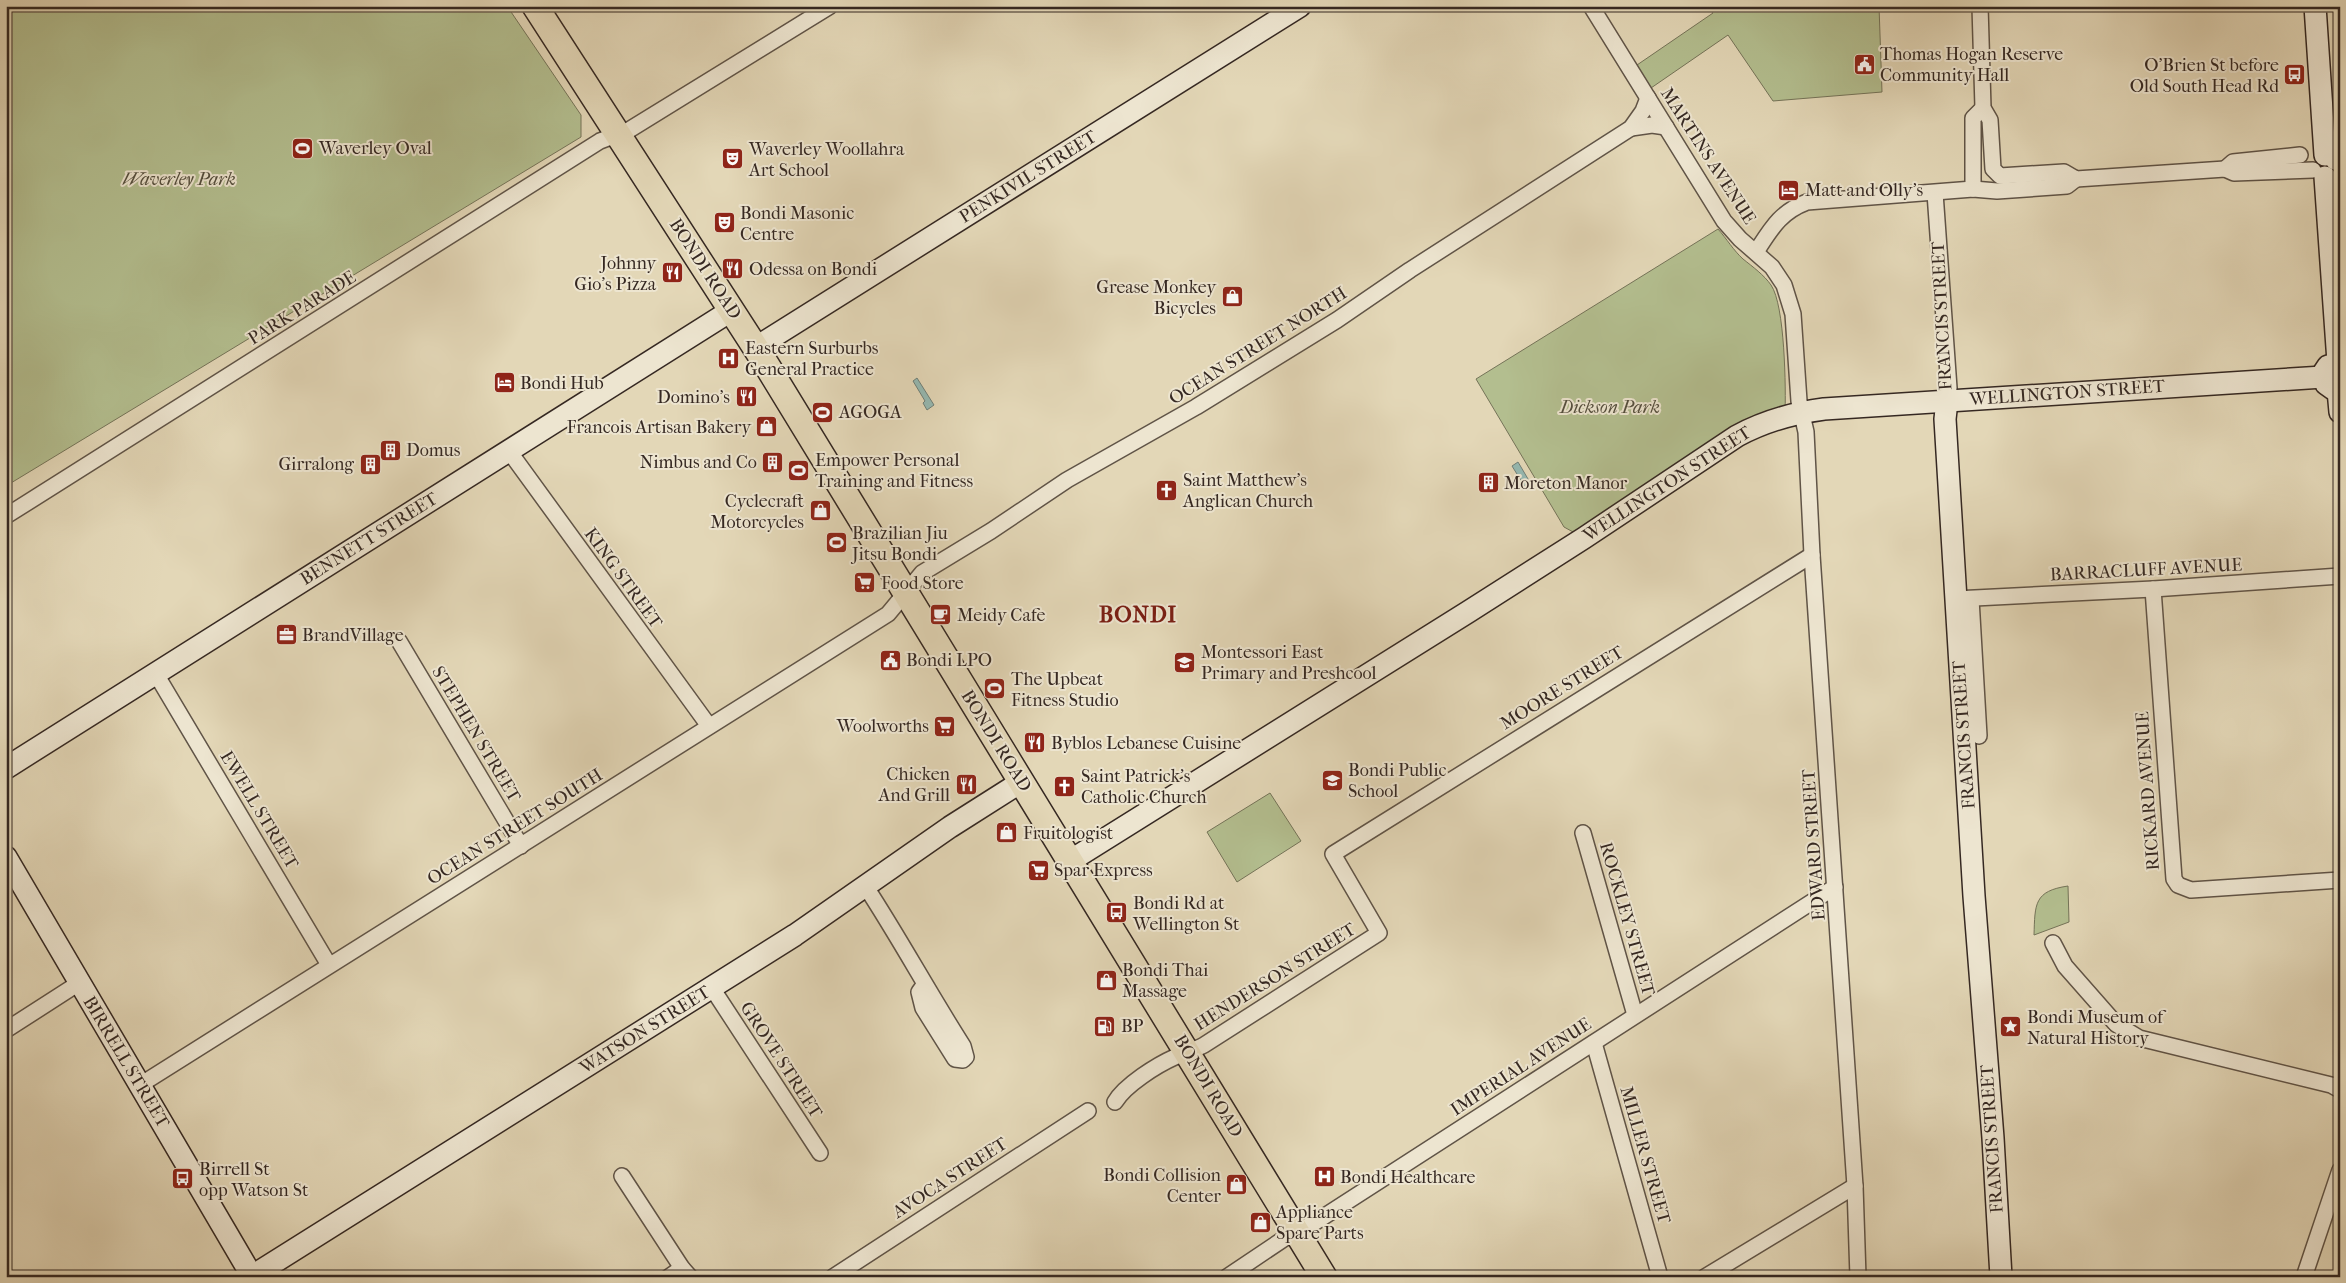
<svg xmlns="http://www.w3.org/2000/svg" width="2346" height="1283" viewBox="0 0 2346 1283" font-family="'IM FELL French Canon',serif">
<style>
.green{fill:#b3be8f;stroke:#747358}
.water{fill:#95b9b2;stroke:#6f7f78}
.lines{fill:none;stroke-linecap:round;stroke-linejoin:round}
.street-casing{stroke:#605447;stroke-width:18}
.secondary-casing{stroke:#352822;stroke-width:24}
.primary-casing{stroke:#352822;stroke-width:28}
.street{stroke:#ede5d0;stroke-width:15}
.secondary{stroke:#ede5d0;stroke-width:21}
.primary{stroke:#e3d7b7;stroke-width:25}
.labels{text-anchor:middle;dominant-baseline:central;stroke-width:4;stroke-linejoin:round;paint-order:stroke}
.poi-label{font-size:18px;fill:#352822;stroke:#ede5d0;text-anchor:start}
.street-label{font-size:18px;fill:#352822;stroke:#ede5d0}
.park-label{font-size:18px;font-style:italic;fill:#544e3d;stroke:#ede5d0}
.district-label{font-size:22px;font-weight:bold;letter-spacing:1px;fill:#7a1f14;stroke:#ede5d0}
</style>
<rect width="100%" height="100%" fill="#e3d7b7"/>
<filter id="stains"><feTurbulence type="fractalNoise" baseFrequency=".004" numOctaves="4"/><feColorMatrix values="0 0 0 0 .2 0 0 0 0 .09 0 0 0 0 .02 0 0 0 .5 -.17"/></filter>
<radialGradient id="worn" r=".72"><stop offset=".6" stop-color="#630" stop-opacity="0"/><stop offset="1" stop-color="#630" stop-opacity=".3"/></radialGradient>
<g class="green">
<path d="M6,6H507L581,115V137L6,486Z"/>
<path d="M1708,6H1879L1882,92L1773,101L1728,35L1651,88L1637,65L1713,13Z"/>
<path d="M1718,229C1726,238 1734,251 1743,259C1753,267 1764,275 1771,285C1785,305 1786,389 1785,416L1584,538L1564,527L1476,379Z"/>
<path d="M1270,793L1301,841L1237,882L1207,832Z"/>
<path d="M2068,886L2069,922L2034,935C2035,904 2034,891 2068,886Z"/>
</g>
<g class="water">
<path d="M917,378L934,405L927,410L923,403L925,401L913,381Z"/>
<path d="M1518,462L1531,484L1525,487L1512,466Z"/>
</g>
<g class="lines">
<defs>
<g id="street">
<path d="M1591,6L1724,221L1740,239L1772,267L1784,285L1793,314L1799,401L1806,432L1812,555L1855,1186L1858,1277"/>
<path d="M1980,6L1983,108L1990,120L1993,169L2000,176L2064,172L2076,179L2225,169L2234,173L2313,170"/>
<path d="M1631,128L1652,125L1666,127"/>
<path d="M2334,162L2340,161"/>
<path d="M2225,169L2233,162L2300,155"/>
<path d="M1973,189V118L1983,108"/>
<path d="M1935,193L1949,388L1947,401"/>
<path d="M1756,252C1771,229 1780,212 1807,202L1973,189L1997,191L2067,186L2076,179"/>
<path d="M509,451L709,726"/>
<path d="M6,516L600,141L629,130L830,6"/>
<path d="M2153,589L2174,879L2178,885L2191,890L2340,880"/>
<path d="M1955,599L2153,589L2340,576"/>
<path d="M1971,599L1979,736"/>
<path d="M399,641L521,846"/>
<path d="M156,674L329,965"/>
<path d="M1583,833L1635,1015"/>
<path d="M866,887C900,939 929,993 963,1046L966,1057L963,1060L955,1059L923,1008L919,992L924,985"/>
<path d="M2053,943L2065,966L2116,1024L2139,1038L2331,1085L2340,1090"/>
<path d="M712,988L820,1153"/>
<path d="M6,1030L79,983"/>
<path d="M1594,1043L1660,1277"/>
<path d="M140,1085L888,614L922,573L991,531L1067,480L1196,407L1337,320L1410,270L1631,128L1643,111L1648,98"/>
<path d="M1115,1102C1125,1085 1157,1065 1175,1057C1184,1052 1195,1050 1204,1045L1379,933L1333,854L1812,555"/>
<path d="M622,1176L682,1268L690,1277"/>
<path d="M669,1277L682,1268"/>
<path d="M833,1277L1088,1111"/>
<path d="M1227,1277L1285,1238L1314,1223L1835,887"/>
<path d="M1705,1277L1855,1186"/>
<path d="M2304,1277L2340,1170"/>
</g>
<g id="secondary">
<path d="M2315,6L2325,155"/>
<path d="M2325,177L2338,362"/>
<path d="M755,348L1300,6"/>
<path d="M2328,366L2324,372L2326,384L2333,389H2340"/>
<path d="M2338,390L2340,412"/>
<path d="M1947,401L1945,419L1974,896L1993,1138L2001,1277"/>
<path d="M6,768L732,310"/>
<path d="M6,857L246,1266"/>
<path d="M1070,861L1468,612L1584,538L1737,436C1765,421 1793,413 1824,409L2323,377"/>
<path d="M262,1270L795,935L950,827L1021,782"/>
</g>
<path id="primary" d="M535,6L766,364L1324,1277"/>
</defs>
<use href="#street" class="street-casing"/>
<use href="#secondary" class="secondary-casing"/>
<use href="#primary" class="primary-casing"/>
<use href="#street" class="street"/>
<use href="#secondary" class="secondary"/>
<use href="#primary" class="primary"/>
</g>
<defs>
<symbol id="civic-square" viewBox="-11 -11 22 22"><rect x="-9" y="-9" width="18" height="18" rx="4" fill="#8f2418" stroke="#ede5d0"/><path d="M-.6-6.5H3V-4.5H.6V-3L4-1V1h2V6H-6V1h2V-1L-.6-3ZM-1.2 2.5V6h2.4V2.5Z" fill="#fff"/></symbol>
<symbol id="bus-square" viewBox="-11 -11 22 22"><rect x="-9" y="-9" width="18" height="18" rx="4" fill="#8f2418" stroke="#ede5d0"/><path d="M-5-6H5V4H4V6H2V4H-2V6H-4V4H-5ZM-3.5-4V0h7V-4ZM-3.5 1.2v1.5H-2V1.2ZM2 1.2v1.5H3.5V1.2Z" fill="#fff"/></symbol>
<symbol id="stadium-square" viewBox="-11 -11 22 22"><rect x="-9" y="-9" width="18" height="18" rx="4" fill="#8f2418" stroke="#ede5d0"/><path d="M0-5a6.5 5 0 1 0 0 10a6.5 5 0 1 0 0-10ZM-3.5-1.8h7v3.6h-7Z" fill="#fff"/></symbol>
<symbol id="theatre-square" viewBox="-11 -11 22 22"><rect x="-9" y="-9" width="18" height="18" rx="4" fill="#8f2418" stroke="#ede5d0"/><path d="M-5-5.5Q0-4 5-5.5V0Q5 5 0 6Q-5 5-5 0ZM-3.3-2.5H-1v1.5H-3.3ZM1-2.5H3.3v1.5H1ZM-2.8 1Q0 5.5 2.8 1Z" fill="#fff"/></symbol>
<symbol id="hotel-square" viewBox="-11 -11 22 22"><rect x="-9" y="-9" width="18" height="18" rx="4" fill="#8f2418" stroke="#ede5d0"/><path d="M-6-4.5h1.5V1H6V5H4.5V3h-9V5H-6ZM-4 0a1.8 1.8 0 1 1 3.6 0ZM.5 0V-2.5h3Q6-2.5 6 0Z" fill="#fff"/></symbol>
<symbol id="restaurant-square" viewBox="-11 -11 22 22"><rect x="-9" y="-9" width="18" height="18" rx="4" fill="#8f2418" stroke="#ede5d0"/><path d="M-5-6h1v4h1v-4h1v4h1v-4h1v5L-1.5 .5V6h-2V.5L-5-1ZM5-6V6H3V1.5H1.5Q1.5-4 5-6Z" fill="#fff"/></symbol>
<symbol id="shop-square" viewBox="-11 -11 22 22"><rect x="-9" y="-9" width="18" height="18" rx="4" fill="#8f2418" stroke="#ede5d0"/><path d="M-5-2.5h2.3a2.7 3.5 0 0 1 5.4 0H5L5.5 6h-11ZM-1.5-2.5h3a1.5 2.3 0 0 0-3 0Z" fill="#fff"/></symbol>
<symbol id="hospital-square" viewBox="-11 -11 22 22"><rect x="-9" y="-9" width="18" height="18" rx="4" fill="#8f2418" stroke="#ede5d0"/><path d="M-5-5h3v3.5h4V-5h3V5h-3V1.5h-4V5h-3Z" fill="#fff"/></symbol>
<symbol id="building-square" viewBox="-11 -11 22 22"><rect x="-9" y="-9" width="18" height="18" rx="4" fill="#8f2418" stroke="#ede5d0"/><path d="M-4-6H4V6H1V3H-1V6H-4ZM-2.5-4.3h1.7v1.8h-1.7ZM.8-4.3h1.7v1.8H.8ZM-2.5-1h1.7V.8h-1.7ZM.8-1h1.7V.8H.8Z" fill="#fff"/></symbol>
<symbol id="church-square" viewBox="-11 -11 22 22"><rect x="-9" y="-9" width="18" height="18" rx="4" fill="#8f2418" stroke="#ede5d0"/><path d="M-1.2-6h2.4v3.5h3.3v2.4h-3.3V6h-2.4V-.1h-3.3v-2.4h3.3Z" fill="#fff"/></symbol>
<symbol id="supermarket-square" viewBox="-11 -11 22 22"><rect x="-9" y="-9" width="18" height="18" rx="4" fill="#8f2418" stroke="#ede5d0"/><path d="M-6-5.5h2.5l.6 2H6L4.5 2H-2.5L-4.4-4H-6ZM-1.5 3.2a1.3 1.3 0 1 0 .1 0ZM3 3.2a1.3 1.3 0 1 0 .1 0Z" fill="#fff"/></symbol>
<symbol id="cafe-square" viewBox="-11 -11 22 22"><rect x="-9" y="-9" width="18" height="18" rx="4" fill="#8f2418" stroke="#ede5d0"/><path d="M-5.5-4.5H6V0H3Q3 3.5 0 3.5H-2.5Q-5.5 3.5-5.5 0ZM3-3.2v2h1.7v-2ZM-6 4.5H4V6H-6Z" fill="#fff"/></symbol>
<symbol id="office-square" viewBox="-11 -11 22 22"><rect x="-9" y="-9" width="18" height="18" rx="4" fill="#8f2418" stroke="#ede5d0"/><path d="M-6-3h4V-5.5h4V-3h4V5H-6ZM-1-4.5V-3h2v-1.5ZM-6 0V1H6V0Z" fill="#fff"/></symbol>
<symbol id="school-square" viewBox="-11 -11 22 22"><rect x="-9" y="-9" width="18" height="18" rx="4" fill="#8f2418" stroke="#ede5d0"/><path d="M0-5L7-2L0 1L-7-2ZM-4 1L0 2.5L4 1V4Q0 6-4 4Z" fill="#fff"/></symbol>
<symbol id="fuel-square" viewBox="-11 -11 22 22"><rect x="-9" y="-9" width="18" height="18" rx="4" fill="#8f2418" stroke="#ede5d0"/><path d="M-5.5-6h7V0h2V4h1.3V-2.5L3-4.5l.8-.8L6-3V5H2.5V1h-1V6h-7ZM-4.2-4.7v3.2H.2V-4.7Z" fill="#fff"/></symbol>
<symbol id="sight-square" viewBox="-11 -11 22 22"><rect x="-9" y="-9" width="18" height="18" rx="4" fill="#8f2418" stroke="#ede5d0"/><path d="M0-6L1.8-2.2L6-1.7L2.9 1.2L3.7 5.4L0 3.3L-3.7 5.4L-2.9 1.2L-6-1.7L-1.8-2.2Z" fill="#fff"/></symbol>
</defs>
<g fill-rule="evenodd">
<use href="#civic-square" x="1852" y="52" width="25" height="25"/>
<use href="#bus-square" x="2282" y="62" width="25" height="25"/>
<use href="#stadium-square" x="290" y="136" width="25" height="25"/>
<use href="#theatre-square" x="720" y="146" width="25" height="25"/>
<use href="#hotel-square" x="1776" y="178" width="25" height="25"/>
<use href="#theatre-square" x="712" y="210" width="25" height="25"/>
<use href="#restaurant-square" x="720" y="256" width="25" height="25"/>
<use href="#restaurant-square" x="660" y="260" width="25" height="25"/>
<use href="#shop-square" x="1220" y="284" width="25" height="25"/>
<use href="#hospital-square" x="716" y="346" width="25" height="25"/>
<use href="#hotel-square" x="492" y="370" width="25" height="25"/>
<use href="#restaurant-square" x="734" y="384" width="25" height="25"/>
<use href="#stadium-square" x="810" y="400" width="25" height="25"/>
<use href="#shop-square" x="754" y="414" width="25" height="25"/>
<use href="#building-square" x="378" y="438" width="25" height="25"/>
<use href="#building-square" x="760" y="450" width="25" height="25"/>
<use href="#building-square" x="358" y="452" width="25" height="25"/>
<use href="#stadium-square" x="786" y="458" width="25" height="25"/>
<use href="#building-square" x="1476" y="470" width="25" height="25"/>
<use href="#church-square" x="1154" y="478" width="25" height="25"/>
<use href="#shop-square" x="808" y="498" width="25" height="25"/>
<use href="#stadium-square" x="824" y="530" width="25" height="25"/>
<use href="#supermarket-square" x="852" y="570" width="25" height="25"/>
<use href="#cafe-square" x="928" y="602" width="25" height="25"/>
<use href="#office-square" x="274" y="622" width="25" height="25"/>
<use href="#civic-square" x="878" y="648" width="25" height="25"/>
<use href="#school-square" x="1172" y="650" width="25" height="25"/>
<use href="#stadium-square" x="982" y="676" width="25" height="25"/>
<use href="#supermarket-square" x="932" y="714" width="25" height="25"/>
<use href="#restaurant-square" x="1022" y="730" width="25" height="25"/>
<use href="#school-square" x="1320" y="768" width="25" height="25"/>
<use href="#restaurant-square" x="954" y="772" width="25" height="25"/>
<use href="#church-square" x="1052" y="774" width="25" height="25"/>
<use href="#shop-square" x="994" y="820" width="25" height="25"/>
<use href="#supermarket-square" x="1026" y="858" width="25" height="25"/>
<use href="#bus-square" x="1104" y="900" width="25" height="25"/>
<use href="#shop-square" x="1094" y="968" width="25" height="25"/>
<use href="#fuel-square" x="1092" y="1014" width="25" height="25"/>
<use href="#sight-square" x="1998" y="1014" width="25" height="25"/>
<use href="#hospital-square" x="1312" y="1164" width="25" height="25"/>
<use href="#bus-square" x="170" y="1166" width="25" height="25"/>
<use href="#shop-square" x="1224" y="1172" width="25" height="25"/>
<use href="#shop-square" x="1248" y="1210" width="25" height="25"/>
</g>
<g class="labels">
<g class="poi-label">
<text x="1880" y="54">Thomas Hogan Reserve<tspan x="1880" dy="21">Community Hall</tspan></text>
<text x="2279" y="65" text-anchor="end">O'Brien St before<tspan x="2279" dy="21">Old South Head Rd</tspan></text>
<text x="319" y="148">Waverley Oval</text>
<text x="749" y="149">Waverley Woollahra<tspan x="749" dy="21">Art School</tspan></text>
<text x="1805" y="190">Matt and Olly's</text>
<text x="740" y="213">Bondi Masonic<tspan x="740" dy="21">Centre</tspan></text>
<text x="656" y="263" text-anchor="end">Johnny<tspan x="656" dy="21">Gio's Pizza</tspan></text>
<text x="749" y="269">Odessa on Bondi</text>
<text x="1216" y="287" text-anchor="end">Grease Monkey<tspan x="1216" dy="21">Bicycles</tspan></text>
<text x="745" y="348">Eastern Surburbs<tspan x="745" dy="21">General Practice</tspan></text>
<text x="520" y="383">Bondi Hub</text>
<text x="730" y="397" text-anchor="end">Domino's</text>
<text x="839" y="412">AGOGA</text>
<text x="751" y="427" text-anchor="end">Francois Artisan Bakery</text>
<text x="406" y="450">Domus</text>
<text x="815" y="460">Empower Personal<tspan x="815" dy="21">Training and Fitness</tspan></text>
<text x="757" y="462" text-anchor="end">Nimbus and Co</text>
<text x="354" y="464" text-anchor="end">Girralong</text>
<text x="1183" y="480">Saint Matthew's<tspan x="1183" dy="21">Anglican Church</tspan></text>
<text x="1504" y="483">Moreton Manor</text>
<text x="804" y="501" text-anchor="end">Cyclecraft<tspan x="804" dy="21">Motorcycles</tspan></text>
<text x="852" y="533">Brazilian Jiu<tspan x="852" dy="21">Jitsu Bondi</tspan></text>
<text x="881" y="583">Food Store</text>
<text x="957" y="615">Meidy Cafe</text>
<text x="302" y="635">BrandVillage</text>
<text x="1201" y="652">Montessori East<tspan x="1201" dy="21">Primary and Preshcool</tspan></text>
<text x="906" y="660">Bondi LPO</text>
<text x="1011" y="679">The Upbeat<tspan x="1011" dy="21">Fitness Studio</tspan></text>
<text x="929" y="726" text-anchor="end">Woolworths</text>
<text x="1051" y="743">Byblos Lebanese Cuisine</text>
<text x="1348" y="770">Bondi Public<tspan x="1348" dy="21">School</tspan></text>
<text x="950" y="774" text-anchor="end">Chicken<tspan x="950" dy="21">And Grill</tspan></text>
<text x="1081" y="776">Saint Patrick's<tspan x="1081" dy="21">Catholic Church</tspan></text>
<text x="1023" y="833">Fruitologist</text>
<text x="1054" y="870">Spar Express</text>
<text x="1133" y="903">Bondi Rd at<tspan x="1133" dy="21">Wellington St</tspan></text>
<text x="1122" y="970">Bondi Thai<tspan x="1122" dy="21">Massage</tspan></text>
<text x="2027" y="1017">Bondi Museum of<tspan x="2027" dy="21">Natural History</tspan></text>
<text x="1121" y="1026">BP</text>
<text x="199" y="1169">Birrell St<tspan x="199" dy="21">opp Watson St</tspan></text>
<text x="1221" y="1175" text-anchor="end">Bondi Collision<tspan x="1221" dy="21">Center</tspan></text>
<text x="1340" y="1177">Bondi Healthcare</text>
<text x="1276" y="1212">Appliance<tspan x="1276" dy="21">Spare Parts</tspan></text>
</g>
<g class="street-label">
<text transform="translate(1708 156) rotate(57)">MARTINS AVENUE</text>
<text transform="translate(1028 177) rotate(-32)">PENKIVIL STREET</text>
<text transform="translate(705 269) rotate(57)">BONDI ROAD</text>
<text transform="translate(302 308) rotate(-32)">PARK PARADE</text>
<text transform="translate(1942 316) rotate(-93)">FRANCIS STREET</text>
<text transform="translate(1258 346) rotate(-32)">OCEAN STREET NORTH</text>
<text transform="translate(2067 393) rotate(-4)">WELLINGTON STREET</text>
<text transform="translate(1667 484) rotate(-33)">WELLINGTON STREET</text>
<text transform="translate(369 539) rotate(-32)">BENNETT STREET</text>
<text transform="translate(2146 570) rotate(-3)">BARRACLUFF AVENUE</text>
<text transform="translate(623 578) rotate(54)">KING STREET</text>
<text transform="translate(1562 688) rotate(-32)">MOORE STREET</text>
<text transform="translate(476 734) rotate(59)">STEPHEN STREET</text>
<text transform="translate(1964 735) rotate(-94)">FRANCIS STREET</text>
<text transform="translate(996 741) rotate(58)">BONDI ROAD</text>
<text transform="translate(2148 791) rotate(-94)">RICKARD AVENUE</text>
<text transform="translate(259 810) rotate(59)">EWELL STREET</text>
<text transform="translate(515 827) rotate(-32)">OCEAN STREET SOUTH</text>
<text transform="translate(1814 845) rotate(-94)">EDWARD STREET</text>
<text transform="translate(1627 919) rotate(74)">ROCKLEY STREET</text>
<text transform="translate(1275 977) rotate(-32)">HENDERSON STREET</text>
<text transform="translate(645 1030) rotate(-32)">WATSON STREET</text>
<text transform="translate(781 1060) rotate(57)">GROVE STREET</text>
<text transform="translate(126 1062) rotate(59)">BIRRELL STREET</text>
<text transform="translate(1521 1067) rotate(-33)">IMPERIAL AVENUE</text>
<text transform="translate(1208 1086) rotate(59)">BONDI ROAD</text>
<text transform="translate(1992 1139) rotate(-94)">FRANCIS STREET</text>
<text transform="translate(1645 1155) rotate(74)">MILLER STREET</text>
<text transform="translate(950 1178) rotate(-33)">AVOCA STREET</text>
</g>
<g class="park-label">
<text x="179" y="179">Waverley Park</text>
<text x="1610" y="407">Dickson Park</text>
</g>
<g class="district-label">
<text x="1138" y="615">BONDI</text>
</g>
</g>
<rect width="2346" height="1283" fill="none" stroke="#e3d7b7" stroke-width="25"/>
<rect x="8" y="8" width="2331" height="1268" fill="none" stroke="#352822" stroke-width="2.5"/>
<rect x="12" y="12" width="2321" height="1258" fill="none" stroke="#352822"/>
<rect width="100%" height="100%" filter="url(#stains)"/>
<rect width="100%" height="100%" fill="url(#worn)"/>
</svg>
